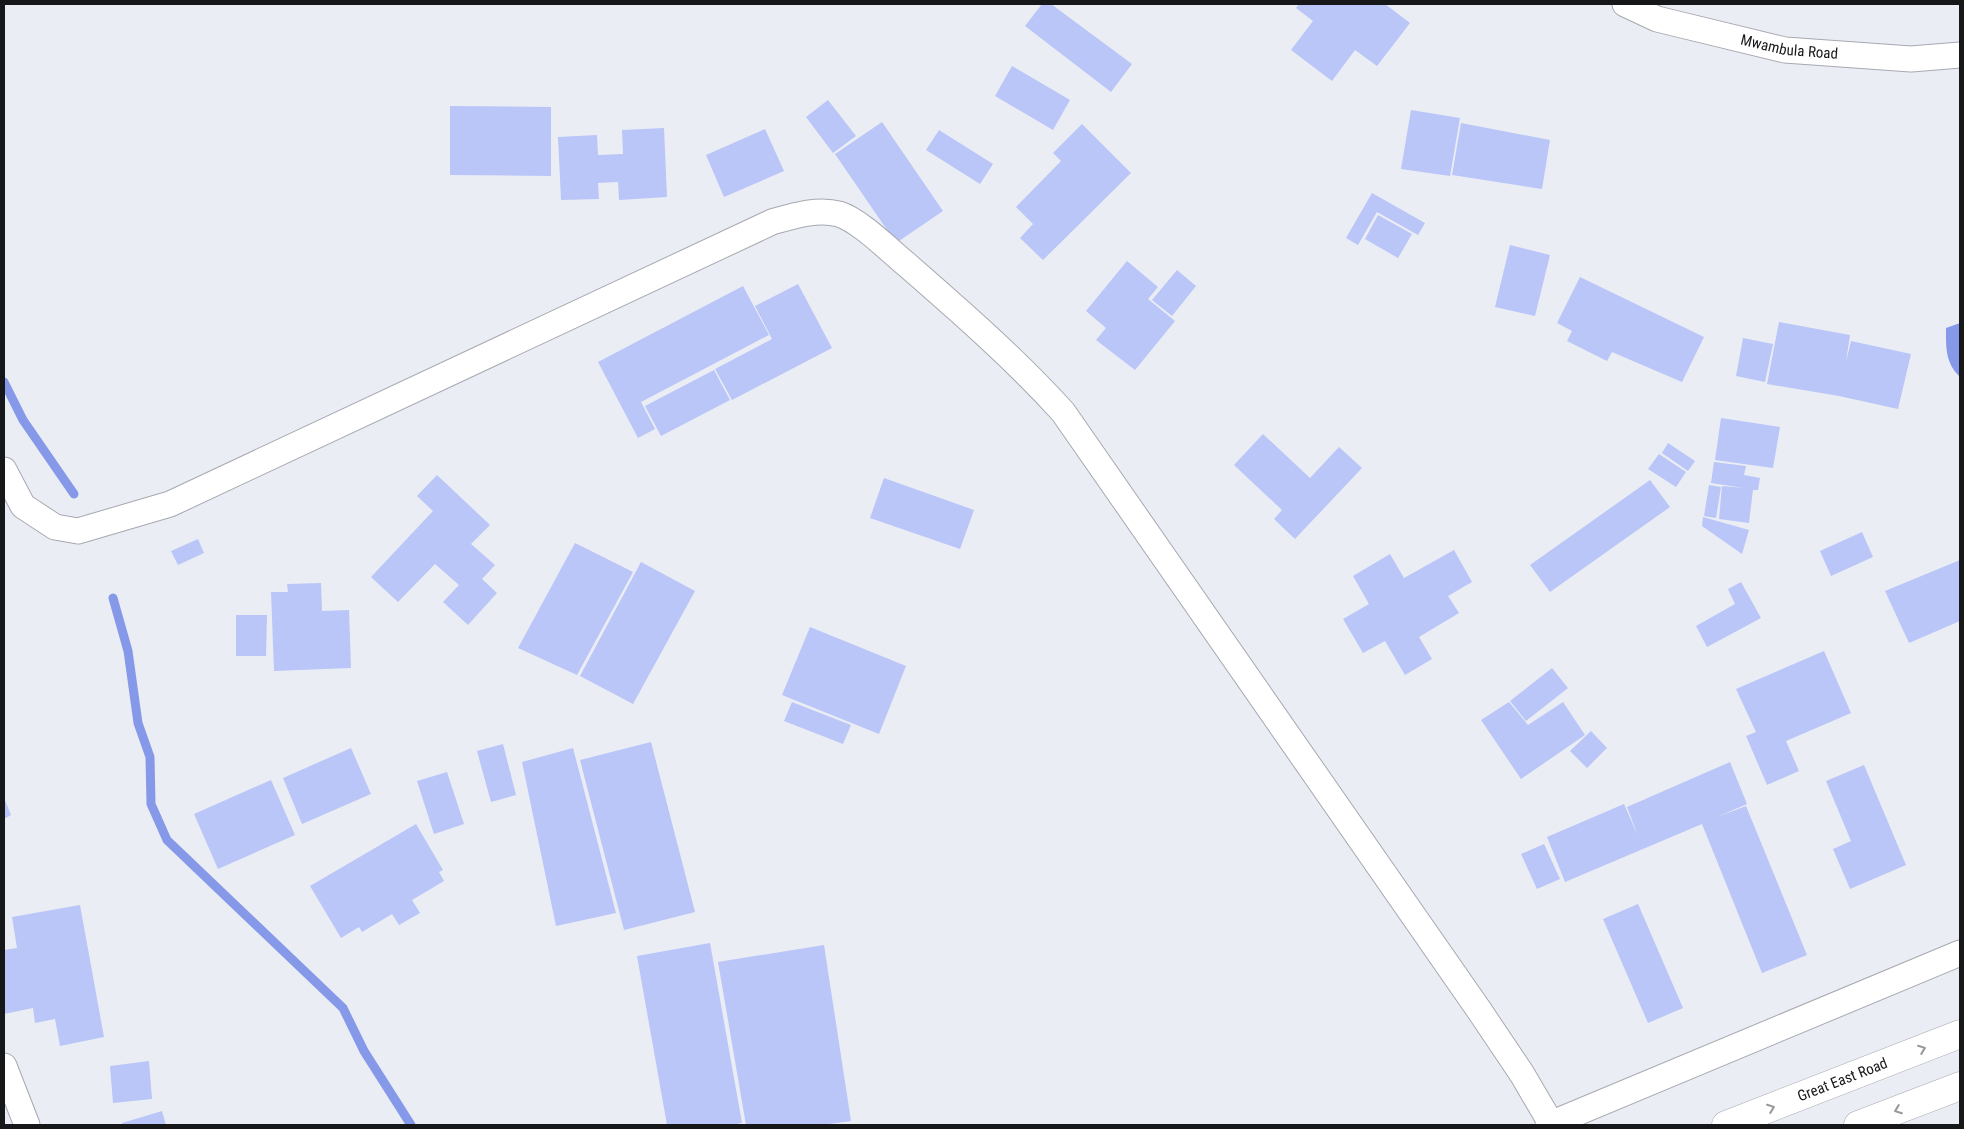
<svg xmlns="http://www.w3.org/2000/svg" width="1964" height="1129" viewBox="0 0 1964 1129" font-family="'Roboto Condensed',sans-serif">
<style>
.water{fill:#8699e8}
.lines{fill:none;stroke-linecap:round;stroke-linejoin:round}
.stream{stroke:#8699e8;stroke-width:9}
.building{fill:#b9c6f7}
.minor-casing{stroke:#a7a9b1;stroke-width:27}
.primary-casing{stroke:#a7a9b1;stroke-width:29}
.minor{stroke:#fff;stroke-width:25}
.primary{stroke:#fff;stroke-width:28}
.oneway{stroke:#969798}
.labels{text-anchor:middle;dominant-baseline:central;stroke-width:5;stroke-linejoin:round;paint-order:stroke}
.street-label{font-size:15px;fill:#161719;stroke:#fff}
</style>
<rect width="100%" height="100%" fill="#ebedf5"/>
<path class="water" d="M1960,323V375L1959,376C1945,362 1946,346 1946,328Z"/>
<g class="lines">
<g class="stream">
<path d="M4,382L23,420L74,494"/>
<path d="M113,598L128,651L138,723L150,757L151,804L167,840L343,1008L364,1051L411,1125"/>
</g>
</g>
<g class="building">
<path d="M1042,4H1051L1132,64L1111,92L1025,26Z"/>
<path d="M1299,4H1385L1410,23L1377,66L1355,50L1332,81L1291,50L1313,21L1296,8Z"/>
<path d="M1012,66L1070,100L1053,130L995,96Z"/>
<path d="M828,100L856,136L833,153L806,117Z"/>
<path d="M450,106L551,107V176L450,175Z"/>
<path d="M1411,110L1460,118L1450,176L1401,169Z"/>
<path d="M882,122L943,211L896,243L835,154Z"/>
<path d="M1461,123L1550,140L1542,189L1452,175Z"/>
<path d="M1082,124L1131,173L1043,260L1020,238L1033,224L1016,207L1061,161L1053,153Z"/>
<path d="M664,128L667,197L619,200L618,182L598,183L599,199L561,200L558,137L597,135L598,155L623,154L622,130Z"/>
<path d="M765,129L784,171L724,197L706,155Z"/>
<path d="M939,130L993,164L980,184L926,150Z"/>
<path d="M1372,193L1425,223L1418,235L1377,212L1358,245L1346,238Z"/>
<path d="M1378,215L1412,234L1398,258L1365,239Z"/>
<path d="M1510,245L1550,255L1535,316L1495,307Z"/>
<path d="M1127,261L1158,287L1148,299L1175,321L1135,370L1096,340L1106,328L1086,311Z"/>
<path d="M1177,270L1196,286L1172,316L1152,300Z"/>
<path d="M1580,277L1704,337L1682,382L1612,352L1607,361L1567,341L1572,331L1557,323Z"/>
<path d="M798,284L832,348L732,400L715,369L772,339L755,306Z"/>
<path d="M743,286L769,335L641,402L655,429L638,438L598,362Z"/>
<path d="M1779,322L1850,335L1846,362L1851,341L1911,354L1898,409L1839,396L1767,384Z"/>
<path d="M1743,338L1773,344L1765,382L1736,376Z"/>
<path d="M714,370L730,400L661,436L645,406Z"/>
<path d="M1721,418L1780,427L1773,468L1715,460Z"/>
<path d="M1263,434L1310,478L1339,447L1362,468L1295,539L1274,519L1282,510L1234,465Z"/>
<path d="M1668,443L1695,461L1688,471L1662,453Z"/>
<path d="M1659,454L1686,472L1676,487L1648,469Z"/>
<path d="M1714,462L1746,466L1744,475L1760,478L1758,490H1753L1749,523L1719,519L1722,486L1744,488L1711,483Z"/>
<path d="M437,475L490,525L471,544L495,565L482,579L497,593L468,625L443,602L459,585L435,564L398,602L371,577L433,511L417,496Z"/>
<path d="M884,478L974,510L960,549L870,518Z"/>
<path d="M1650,480L1670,507L1550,592L1530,565Z"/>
<path d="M1709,485L1721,487L1716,518L1704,516Z"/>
<path d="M1703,517L1749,530L1742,554L1702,526Z"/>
<path d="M1862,532L1873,557L1831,576L1820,551Z"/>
<path d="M198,539L204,553L178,565L171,551Z"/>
<path d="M575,543L633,572L577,675L518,648Z"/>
<path d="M1454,550L1472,582L1448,596L1459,613L1419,637L1432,659L1405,675L1385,641L1363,653L1343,619L1369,604L1353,576L1390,554L1404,578Z"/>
<path d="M1960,560V621L1909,643L1885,591Z"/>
<path d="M641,562L695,591L633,704L580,676Z"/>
<path d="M1741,582L1761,618L1707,647L1696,626L1735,604L1728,589Z"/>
<path d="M321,583L322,611L349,610L351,668L274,671L271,592H288L287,584Z"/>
<path d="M236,615H267L266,656H236Z"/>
<path d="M810,627L906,666L879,734L782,695Z"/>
<path d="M1824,651L1851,713L1786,741L1799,771L1767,785L1746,736L1756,732L1736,689Z"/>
<path d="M1552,668L1568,688L1526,721L1510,701Z"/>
<path d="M792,702L851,725L843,744L784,721Z"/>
<path d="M1509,702L1528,725L1563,702L1585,735L1521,779L1481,720Z"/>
<path d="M1591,731L1607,748L1587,768L1570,751Z"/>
<path d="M651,742L695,912L624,930L580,760Z"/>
<path d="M503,744L516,795L491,802L477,751Z"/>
<path d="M351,748L371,794L302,824L283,778Z"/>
<path d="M573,748L616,913L556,926L522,762Z"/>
<path d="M1730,762L1747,804L1717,817L1746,806L1807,955L1762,973L1702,824L1565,882L1547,837L1624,804L1638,836L1627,807Z"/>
<path d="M1864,765L1906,865L1850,889L1833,849L1851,841L1826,781Z"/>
<path d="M447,772L464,824L434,834L417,781Z"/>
<path d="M271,780L295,835L218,869L194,814Z"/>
<path d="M4,798L11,815L4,819Z"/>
<path d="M416,824L443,870L439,872L444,881L412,900L420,913L399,925L392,914L362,932L359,927L341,938L310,886Z"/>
<path d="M1544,844L1560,879L1537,889L1521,854Z"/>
<path d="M1638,904L1683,1008L1648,1023L1603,919Z"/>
<path d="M80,905L104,1037L60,1046L55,1019L35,1023L33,1008L4,1014V950L17,948L12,917Z"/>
<path d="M710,943L742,1123L732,1125H667L637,956Z"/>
<path d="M824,945L851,1121L822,1125H746L718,962Z"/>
<path d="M149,1061L152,1099L113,1103L110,1066Z"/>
<path d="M162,1111L166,1125H122V1123Z"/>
</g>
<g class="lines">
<defs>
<g id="minor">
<path id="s1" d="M1625,4L1657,19L1785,50L1911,59L1960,55"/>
<path d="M4,470L23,506L55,527L78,531L170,504L772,222C793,216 817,208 839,214C859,220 889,250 906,264C961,312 1014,358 1063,412L1479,1010L1522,1074L1552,1125"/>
<path d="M4,1066L27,1125"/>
<path d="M1548,1125L1960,953"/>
</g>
<g id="primary">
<path id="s2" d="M1726,1125L1960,1034"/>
<path d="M1858,1125L1960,1086"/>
</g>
</defs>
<use href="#minor" class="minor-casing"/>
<use href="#primary" class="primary-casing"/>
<use href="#minor" class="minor"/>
<use href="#primary" class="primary"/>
</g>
<defs><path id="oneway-chevron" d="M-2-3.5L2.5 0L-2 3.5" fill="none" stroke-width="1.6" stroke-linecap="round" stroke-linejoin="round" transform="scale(1.25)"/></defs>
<g class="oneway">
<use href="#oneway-chevron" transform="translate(1922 1049) rotate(-21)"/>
<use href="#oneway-chevron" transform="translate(1771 1108) rotate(-21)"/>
<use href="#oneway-chevron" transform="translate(1898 1110) rotate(159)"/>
</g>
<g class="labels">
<g class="street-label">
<text stroke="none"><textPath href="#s1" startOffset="171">Mwambula Road</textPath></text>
<text stroke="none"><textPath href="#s2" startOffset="125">Great East Road</textPath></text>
</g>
</g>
<rect width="1964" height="1129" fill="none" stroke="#161719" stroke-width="10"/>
</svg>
